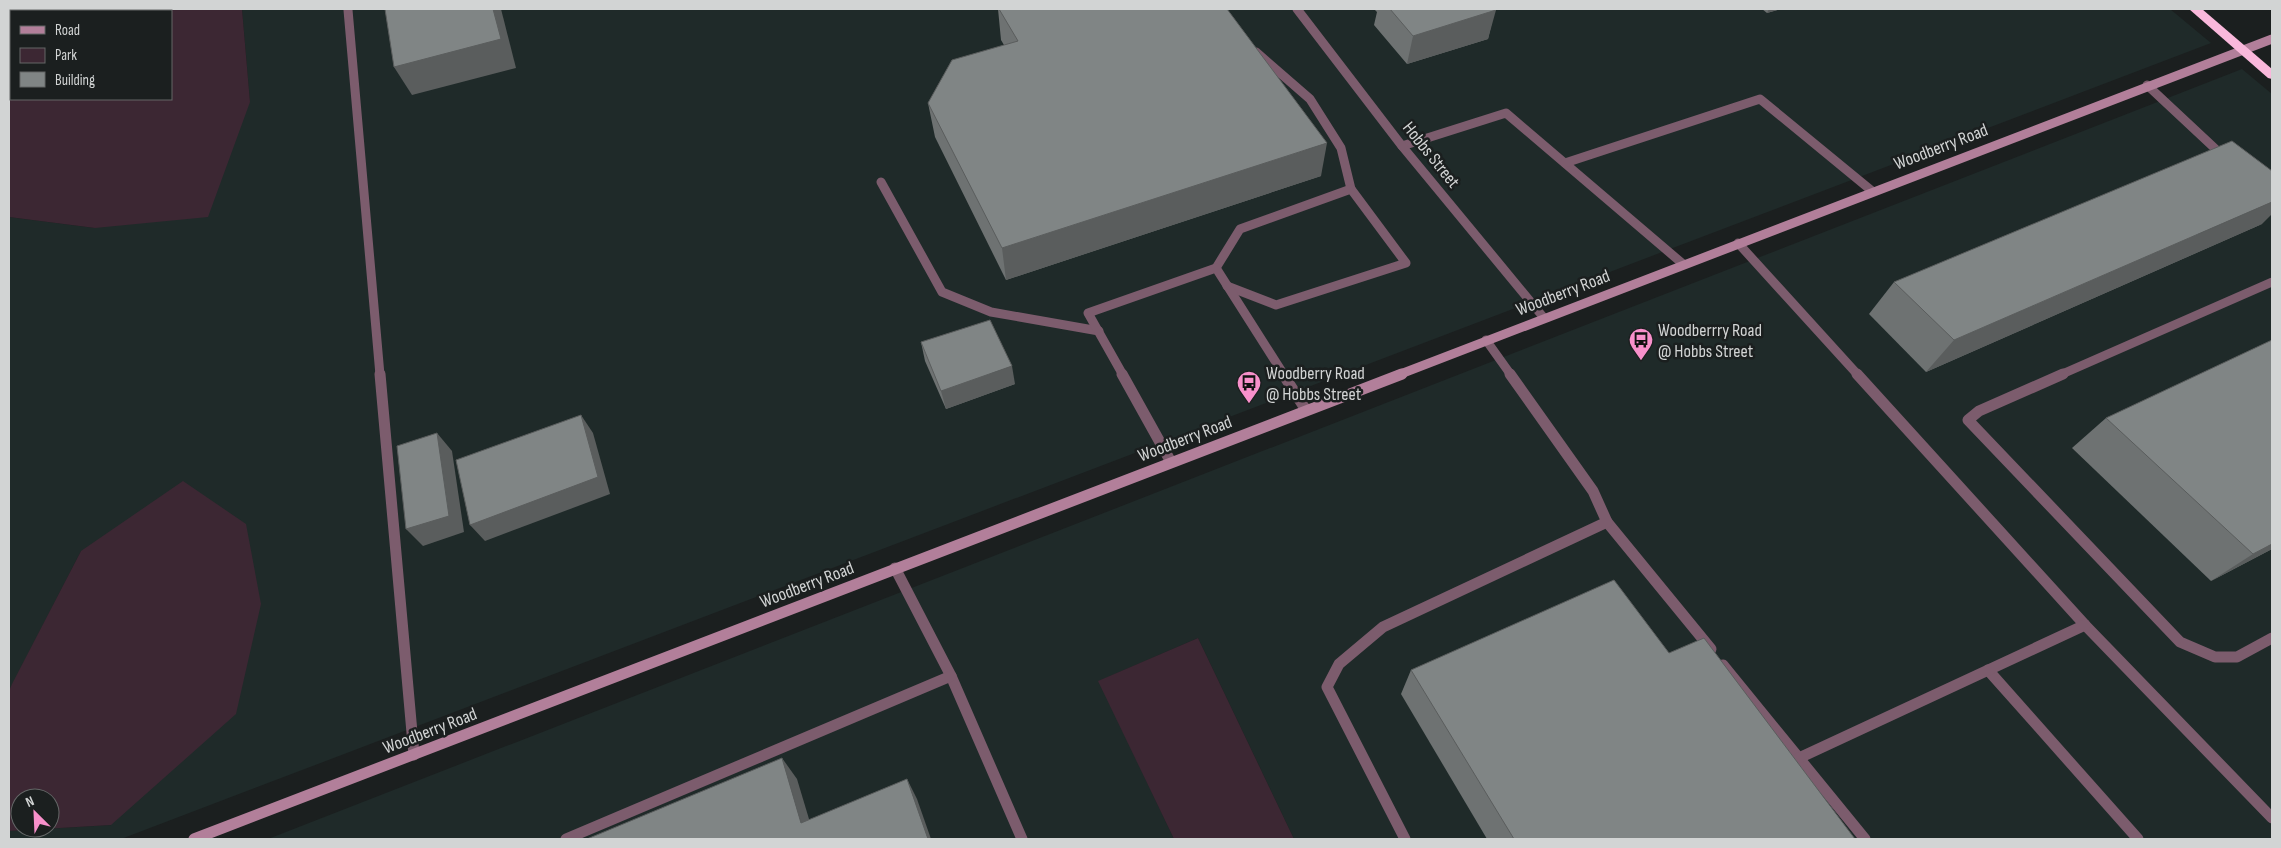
<svg xmlns="http://www.w3.org/2000/svg" width="2281" height="848" viewBox="0 0 2281 848" font-family="'Sofia Sans Condensed',sans-serif">
<style>
.built{fill:#1f2a29}
.green{fill:#3c2733;fill-rule:evenodd}
.lines{fill:none;stroke-linecap:round;stroke-linejoin:round}
.lane-far1{stroke:#7c5c6d;stroke-width:9}
.lane{stroke:#7c5c6d;stroke-width:11}
.street{stroke:#7c5c6d;stroke-width:9}
.secondary-far1{stroke:#b27f9a;stroke-width:9}
.secondary{stroke:#b27f9a;stroke-width:11}
.highway{fill:#f9b8db;fill-rule:evenodd}
.wall{fill:#6e7272}
.shaded-wall{fill:#5a5d5d}
.building{fill:#808585;stroke:#5a5d5d}
.labels{text-anchor:middle;dominant-baseline:central;stroke-width:5;stroke-linejoin:round;paint-order:stroke}
.street-label{font-size:18px;fill:#d2d4d4;stroke:#1b1f1f}
.poi-label{font-size:18px;fill:#d2d4d4;stroke:#1b1f1f;text-anchor:start}
</style>
<rect width="100%" height="100%" fill="#1b1f1f"/>
<g class="built">
<path d="M242,9H2170L2211,43L121,839H9V831L111,825L81,551L9,691V217L95,228L250,102Z"/>
<path d="M2242,69L2272,94V839H1294L1198,638L1099,681L1174,839H268Z"/>
</g>
<g class="green">
<path d="M25,9H242L250,102L208,217L95,228L9,217V22L11,20V99H171V11H22Z"/>
<path d="M183,481L246,524L261,604L236,714L111,825L9,831V691L12,684L81,551ZM20,798H50V828H20Z"/>
<path d="M1198,638L1294,839H1174L1098,681Z"/>
</g>
<g class="lines">
<g class="lane-far1">
<path d="M348,10L380,375"/>
<path d="M1256,52L1310,99L1341,148L1351,189"/>
<path d="M2147,85L2223,156"/>
<path d="M1402,146L1506,113L1683,264"/>
<path d="M1565,163L1760,99L1872,191"/>
<path d="M881,182L942,292L991,312L1099,331"/>
<path d="M1738,243L1858,375"/>
<path d="M1216,268L1240,229L1351,189L1406,263L1276,305L1227,286"/>
<path d="M1486,340L1511,375"/>
<path d="M1123,375L1088,313L1216,268L1284,375"/>
<path d="M2060,375L2272,282"/>
</g>
<g class="lane">
<path d="M380,374L414,755"/>
<path d="M1122,374L1171,462"/>
<path d="M1283,374L1306,410"/>
<path d="M1857,374L2085,625L2272,818"/>
<path d="M2063,374L1979,411L1968,420L2180,642L2215,657H2237L2272,638"/>
<path d="M1607,522L1711,649"/>
<path d="M895,568L951,676L1022,839"/>
<path d="M1723,665L1865,839"/>
<path d="M1988,670L2138,839"/>
<path d="M1799,758L2085,625"/>
<path d="M566,839L951,676"/>
<path d="M1405,839L1327,687L1339,664L1383,627L1607,522L1593,491L1510,374"/>
</g>
<path class="street" d="M1297,9L1402,146L1544,318"/>
<path class="secondary-far1" d="M1398,375L2272,39"/>
<path class="secondary" d="M194,839L1402,374"/>
<path class="highway" d="M2189,9H2202L2272,69V79L2268,78Z"/>
</g>
<g class="wall">
<path d="M998,9H1227L1321,176L1006,280L935,137L928,103L1004,45L1001,40Z"/>
<path d="M1374,9H1495L1488,39L1407,64L1374,25L1377,12Z"/>
<path d="M1762,9H1781L1767,13Z"/>
<path d="M2262,224L1926,372L1869,314L1894,282Z"/>
<path d="M921,342L1015,384L946,409L925,361Z"/>
<path d="M2106,418L2272,549L2211,581L2072,448Z"/>
<path d="M1669,653L1855,839H1487L1401,694L1411,670Z"/>
</g>
<g class="shaded-wall">
<path d="M493,9H501L516,68L412,95L394,67Z"/>
<path d="M1769,9H1781L1767,13Z"/>
<path d="M1496,10L1488,39L1407,64L1413,36Z"/>
<path d="M1327,143L1321,176L1006,280L1002,248Z"/>
<path d="M2272,202V214L2262,224L1926,372L1954,340Z"/>
<path d="M1012,366L1015,384L946,409L941,391Z"/>
<path d="M581,415L593,433L610,494L485,541L470,525Z"/>
<path d="M437,433L452,451L464,532L423,546L406,529Z"/>
<path d="M2272,544V549L2211,581L2253,554Z"/>
<path d="M782,758L797,779L815,839L801,823Z"/>
<path d="M907,779L917,799L931,839H928Z"/>
</g>
<g class="building">
<path d="M385,9H493L501,39L394,67Z"/>
<path d="M999,9H1227L1327,143L1002,248L928,103L952,60L1018,41Z"/>
<path d="M1390,9H1495L1496,10L1413,36Z"/>
<path d="M2232,141L2272,171V202L1954,340L1894,282Z"/>
<path d="M990,320L1012,366L941,391L921,342Z"/>
<path d="M2272,340V544L2253,554L2106,418Z"/>
<path d="M581,415L598,477L470,525L456,460Z"/>
<path d="M437,433L449,516L406,529L397,446Z"/>
<path d="M1614,580L1669,653L1704,638L1855,839H1514L1411,670Z"/>
<path d="M782,758L801,823L907,779L928,839H587Z"/>
</g>
<defs>
<symbol id="bus-pin" viewBox="-11 -11 22 30"><path d="M0 17L-7.5 6A9.5 9.5 0 1 1 7.5 6Z" fill="#f890cb" stroke="#1b1f1f"/><path d="M-5-6H5V4H4V6H2V4H-2V6H-4V4H-5ZM-3.5-4V0h7V-4ZM-3.5 1.2v1.5H-2V1.2ZM2 1.2v1.5H3.5V1.2Z" fill="#111"/></symbol>
</defs>
<g fill-rule="evenodd">
<use href="#bus-pin" x="1627" y="326" width="28" height="38"/>
<use href="#bus-pin" x="1235" y="369" width="28" height="38"/>
</g>
<g class="labels">
<g class="street-label">
<text transform="translate(1941 147) rotate(-21)">Woodberry Road</text>
<text transform="translate(1431 155) rotate(51)">Hobbs Street</text>
<text transform="translate(1563 293) rotate(-21)">Woodberry Road</text>
<text transform="translate(1185 439) rotate(-21)">Woodberry Road</text>
<text transform="translate(807 585) rotate(-21)">Woodberry Road</text>
<text transform="translate(430 731) rotate(-21)">Woodberry Road</text>
</g>
<g class="poi-label">
<text x="1658" y="330">Woodberrry Road<tspan x="1658" dy="21">@ Hobbs Street</tspan></text>
<text x="1266" y="373">Woodberry Road<tspan x="1266" dy="21">@ Hobbs Street</tspan></text>
</g>
</g>
<rect width="2281" height="848" fill="none" stroke="#d2d4d4" stroke-width="20"/>
<rect x="10" y="10" width="162" height="90" fill="#1b1f1f" stroke="#646767"/>
<rect x="20" y="26" width="25" height="8" fill="#b27f9a" stroke="#646767"/>
<text x="55" y="35" font-size="15" fill="#d2d4d4">Road</text>
<rect x="20" y="48" width="25" height="15" fill="#3c2733" stroke="#646767"/>
<text x="55" y="60" font-size="15" fill="#d2d4d4">Park</text>
<rect x="20" y="72" width="25" height="15" fill="#808585" stroke="#646767"/>
<text x="55" y="85" font-size="15" fill="#d2d4d4">Building</text>
<g transform="translate(35 813) rotate(336)"><circle r="24" fill="#1b1f1f" stroke="#646767"/>
<path d="M0-4L9 19L0 12L-9 19Z" fill="#f890cb"/>
<text y="-8" font-size="14" font-weight="bold" text-anchor="middle" fill="#d2d4d4">N</text>
</g>
</svg>
